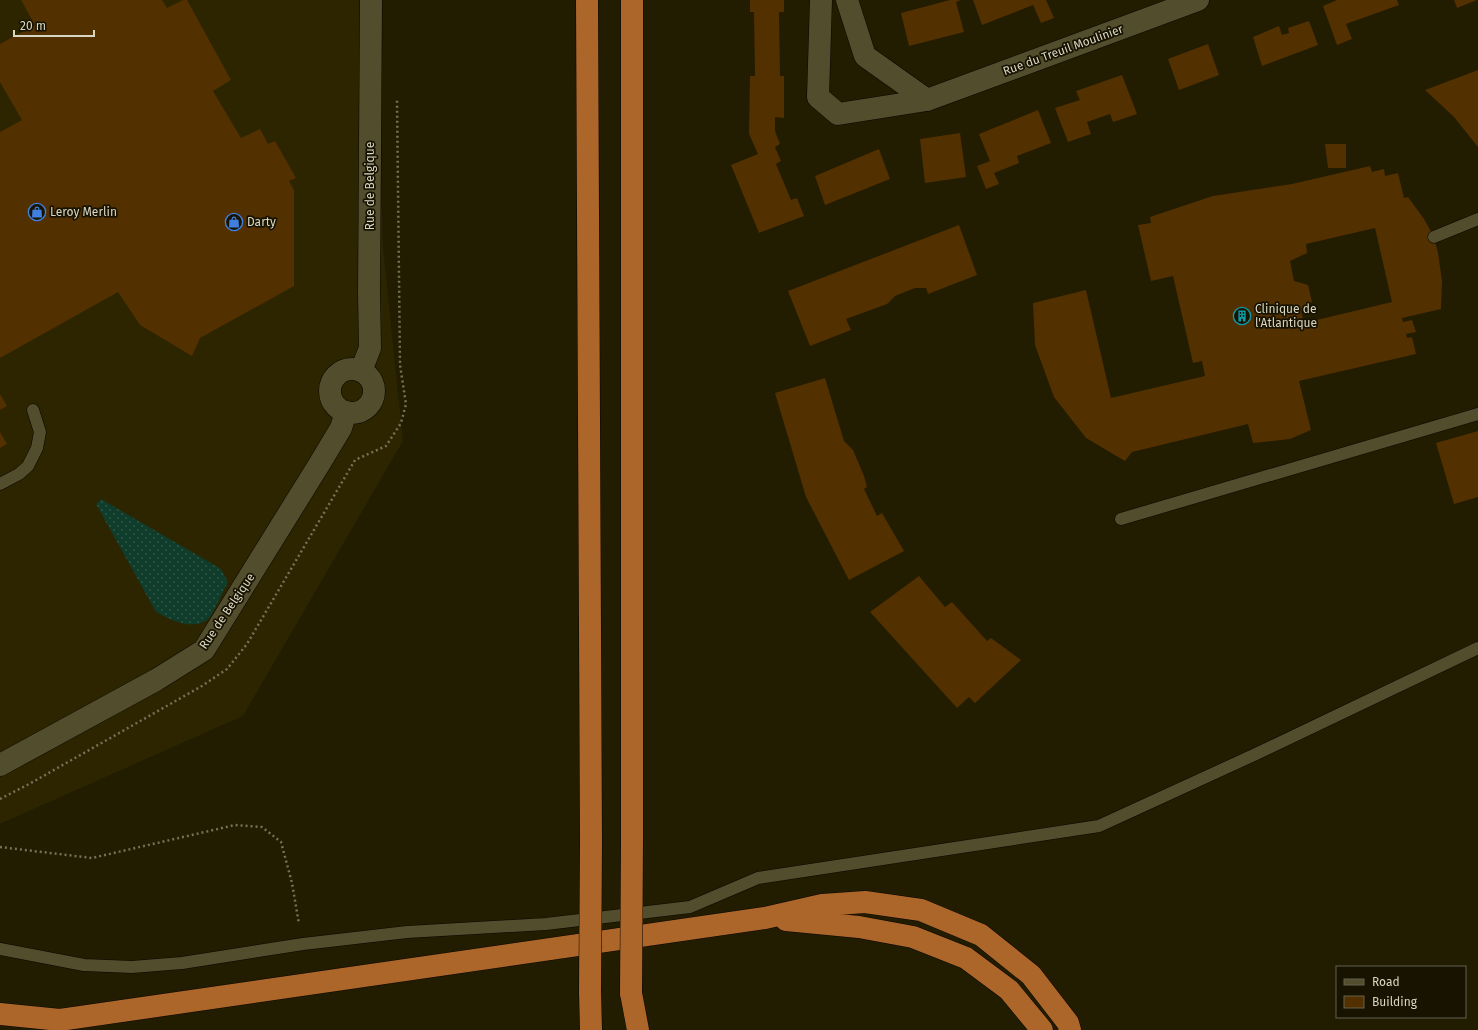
<svg xmlns="http://www.w3.org/2000/svg" width="1478" height="1030" viewBox="0 0 1478 1030" font-family="'Fira Sans',sans-serif">
<style>
.built{fill:#2c2500}
.grass{fill:url(#grass-dots)}
.building{fill:#533000;fill-rule:evenodd}
.lines{fill:none;stroke-linecap:round;stroke-linejoin:round}
.service-casing{stroke:#0b0600;stroke-width:13}
.minor-casing{stroke:#0b0600;stroke-width:23}
.tertiary-casing{stroke:#0b0600;stroke-width:23}
.trunk-casing{stroke:#0b0600;stroke-width:23}
.path{stroke:#76715a;stroke-width:2.5;stroke-dasharray:2 3;stroke-linecap:butt}
.service{stroke:#524d2d;stroke-width:12}
.minor{stroke:#524d2d;stroke-width:22}
.tertiary{stroke:#524d2d;stroke-width:22}
.trunk{stroke:#ac662a;stroke-width:22}
.trunk-bridge-casing{stroke:#0b0600;stroke-width:23;stroke-linecap:butt}
.trunk-bridge{stroke:#ac662a;stroke-width:22}
.labels{text-anchor:middle;dominant-baseline:central;stroke-width:3.5;stroke-linejoin:round;paint-order:stroke}
.street-label{font-size:12px;fill:#d8d5c3;stroke:#171300}
.poi-label{font-size:12px;fill:#d8d5c3;stroke:#171300;text-anchor:start}
</style>
<defs>
<pattern id="grass-dots" width="8" height="8" patternUnits="userSpaceOnUse"><rect width="8" height="8" fill="#0f3c2b"/><path d="M2 2h.1M6 6h.1" fill="none" stroke="#315748" stroke-width="1.8" stroke-linecap="round"/></pattern>
</defs>
<rect width="100%" height="100%" fill="#221c00"/>
<path class="built" d="M0,0H374L383,247L403,441L243,716L0,824Z"/>
<path class="grass" d="M101,499L221,569L228,582C224,589 213,614 209,618C194,632 171,620 156,612L96,504Z"/>
<g class="building">
<path d="M21,0H162L167,8L183,0H187L231,80L213,91L241,138L260,129L268,144L275,141L296,178L289,181L294,190V286L200,338L192,356L140,325L118,292L0,358V132L22,120L0,82V44L35,25Z"/>
<path d="M750,0H784V12H779L780,76H784V118L775,117V131L780,144L775,147L781,161L776,164L791,200L797,198L804,216L759,233L731,165L758,154L749,134L750,76H755L754,12H750Z"/>
<path d="M950,0H961L956,2L964,32L909,46L901,13Z"/>
<path d="M973,0H1046L1054,18L1041,23L1033,5L982,25Z"/>
<path d="M1337,0H1397L1399,5L1346,24L1352,39L1337,45L1323,6Z"/>
<path d="M1454,0H1477L1457,8Z"/>
<path d="M1309,21L1318,45L1262,66L1253,37L1279,26L1282,35L1289,33L1288,28Z"/>
<path d="M1208,44L1219,75L1179,90L1168,59Z"/>
<path d="M1478,70V147L1454,117L1425,90Z"/>
<path d="M1122,75L1137,114L1113,122L1110,114L1087,122L1091,134L1068,142L1055,108L1080,100L1076,91Z"/>
<path d="M1038,110L1051,143L1017,156L1019,163L994,173L999,184L986,189L977,166L990,161L979,134Z"/>
<path d="M960,133L966,177L925,183L920,139Z"/>
<path d="M1325,144H1346V168H1328Z"/>
<path d="M879,149L890,179L825,205L815,176Z"/>
<path d="M1370,166L1372,172L1384,169L1385,176L1398,173L1404,198L1408,197L1424,219L1434,237L1438,253L1442,281L1441,309L1402,318L1403,322L1412,320L1416,332L1406,334L1407,338L1412,337L1416,354L1299,381L1311,430L1290,439L1253,443L1248,424L1132,452L1125,461L1086,438L1054,397L1035,345L1033,303L1086,290L1111,398L1205,376L1202,361L1193,363L1173,276L1151,281L1138,225L1151,223L1150,217L1213,196L1292,184ZM1375,228L1392,302L1304,323L1301,311L1312,302L1308,285L1294,281L1290,261L1307,253L1306,244Z"/>
<path d="M959,225L977,275L928,294L926,288H915L895,296L887,304L846,319L851,330L810,346L788,291Z"/>
<path d="M825,378L844,441L853,450L864,476L867,487L864,489L877,516L882,513L904,551L849,580L806,497L775,393Z"/>
<path d="M0,394L7,406L0,410Z"/>
<path d="M1478,431V497L1454,504L1436,443Z"/>
<path d="M0,432L7,444L0,448Z"/>
<path d="M919,576L945,607L952,602L987,641L991,638L1021,660L975,703L969,697L957,708L870,612Z"/>
</g>
<g class="lines">
<defs>
<g id="service">
<path d="M1434,237L1478,219"/>
<path d="M0,484L19,474L28,466L37,448L40,432L33,410"/>
<path d="M1121,519L1478,414"/>
<path d="M0,949L84,965L132,967L182,963L303,944L407,932L546,924L690,907L758,878L1099,826L1256,754L1478,648"/>
</g>
<g id="minor">
<path d="M821,0L818,97L838,114L927,100L1198,0"/>
<path d="M847,0L865,56L927,100"/>
</g>
<g id="tertiary">
<circle cx="352" cy="391" r="22"/>
<path d="M361,371L370,348L369,292L371,0"/>
<path d="M0,765L156,680L204,650L320,463L341,428L346,412"/>
</g>
<g id="trunk">
<path d="M587,0L591,842"/>
<path d="M632,843V0"/>
<path d="M786,920L859,927L913,937L966,958L1009,990L1042,1030"/>
<path d="M590,991L591,1030"/>
<path d="M631,993L638,1030"/>
<path d="M0,1014L60,1020L765,918L822,905L865,902L921,910L981,935L1031,975L1068,1023L1070,1030"/>
</g>
</defs>
<use href="#service" class="service-casing"/>
<use href="#minor" class="minor-casing"/>
<use href="#tertiary" class="tertiary-casing"/>
<use href="#trunk" class="trunk-casing"/>
<g class="path">
<path d="M0,799L31,783L202,686L227,669L247,644L355,460L386,446L401,423L406,404L400,365L397,99"/>
<path d="M0,847L92,858L235,825L262,827L281,842L292,883L299,924"/>
</g>
<use href="#service" class="service"/>
<use href="#minor" class="minor"/>
<use href="#tertiary" class="tertiary"/>
<use href="#trunk" class="trunk"/>
<defs>
<g id="trunk-bridge">
<path d="M590,991L591,842"/>
<path d="M631,993L632,843"/>
</g>
</defs>
<use href="#trunk-bridge" class="trunk-bridge-casing"/>
<use href="#trunk-bridge" class="trunk-bridge"/>
</g>
<defs>
<symbol id="shop-ring" viewBox="-11 -11 22 22"><circle r="9.5" fill="#171300" stroke="#3f7fe0" stroke-width="1.5"/><path d="M-5-2.5h2.3a2.7 3.5 0 0 1 5.4 0H5L5.5 6h-11ZM-1.5-2.5h3a1.5 2.3 0 0 0-3 0Z" fill="#3f7fe0"/></symbol>
<symbol id="building-ring" viewBox="-11 -11 22 22"><circle r="9.5" fill="#171300" stroke="#0f9aa8" stroke-width="1.5"/><path d="M-4-6H4V6H1V3H-1V6H-4ZM-2.5-4.3h1.7v1.8h-1.7ZM.8-4.3h1.7v1.8H.8ZM-2.5-1h1.7V.8h-1.7ZM.8-1h1.7V.8H.8Z" fill="#0f9aa8"/></symbol>
</defs>
<g fill-rule="evenodd">
<use href="#shop-ring" x="27" y="202" width="20" height="20"/>
<use href="#shop-ring" x="224" y="212" width="20" height="20"/>
<use href="#building-ring" x="1232" y="306" width="20" height="20"/>
</g>
<g class="labels">
<g class="street-label">
<text transform="translate(1063 50) rotate(-20)">Rue du Treuil Moulinier</text>
<text transform="translate(370 186) rotate(-90)">Rue de Belgique</text>
<text transform="translate(227 611) rotate(-56)">Rue de Belgique</text>
</g>
<g class="poi-label">
<text x="50" y="212">Leroy Merlin</text>
<text x="247" y="222">Darty</text>
<text x="1255" y="309">Clinique de<tspan x="1255" dy="14">l'Atlantique</tspan></text>
</g>
</g>
<rect x="1336" y="966" width="130" height="52" fill="#171300" stroke="#64614e"/>
<rect x="1344" y="979" width="20" height="6" fill="#524d2d" stroke="#64614e"/>
<text x="1372" y="986" font-size="12" fill="#d8d5c3">Road</text>
<rect x="1344" y="996" width="20" height="12" fill="#533000" stroke="#64614e"/>
<text x="1372" y="1006" font-size="12" fill="#d8d5c3">Building</text>
<path d="M14 30v6h80v-6" fill="none" stroke="#d8d5c3" stroke-width="2"/>
<text x="20" y="30" font-size="12" fill="#d8d5c3" stroke="#171300" stroke-width="3" paint-order="stroke">20 m</text>
</svg>
